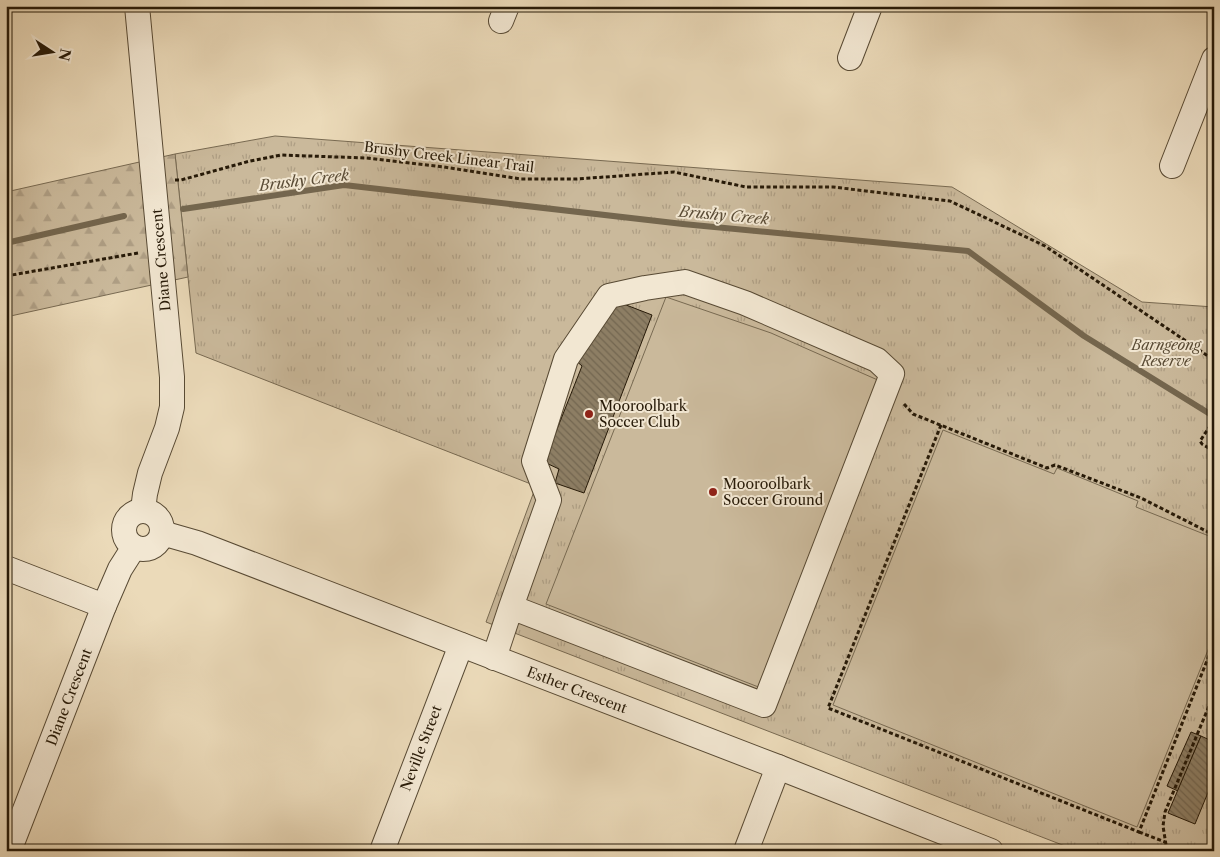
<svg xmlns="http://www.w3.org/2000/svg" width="1220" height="857" viewBox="0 0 1220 857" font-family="'Libre Caslon Text',serif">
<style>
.grass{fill:url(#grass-tufts);stroke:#786a52}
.forest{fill:url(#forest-firs);stroke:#786a52}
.pitch{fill:#cab99b;stroke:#786a52}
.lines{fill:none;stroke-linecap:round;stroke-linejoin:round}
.stream{stroke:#74664e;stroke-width:6}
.building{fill:url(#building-back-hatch);stroke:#271a08}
.minor-casing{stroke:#584a34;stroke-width:26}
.path{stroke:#271a08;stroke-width:3;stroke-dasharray:4 2.5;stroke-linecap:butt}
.minor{stroke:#f2e7d2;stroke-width:24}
.poi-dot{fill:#8f2418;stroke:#f2e7d2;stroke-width:2}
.labels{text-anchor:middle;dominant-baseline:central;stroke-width:4;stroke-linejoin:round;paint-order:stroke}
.street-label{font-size:14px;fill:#271a08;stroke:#f2e7d2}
.park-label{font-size:14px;font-style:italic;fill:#584a34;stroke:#f2e7d2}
.poi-label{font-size:14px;fill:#271a08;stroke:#f2e7d2;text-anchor:start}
.water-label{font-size:15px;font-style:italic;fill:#5b4d37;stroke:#f2e7d2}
</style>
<defs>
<pattern id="grass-tufts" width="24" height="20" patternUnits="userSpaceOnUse" patternTransform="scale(1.25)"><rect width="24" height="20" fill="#cab99b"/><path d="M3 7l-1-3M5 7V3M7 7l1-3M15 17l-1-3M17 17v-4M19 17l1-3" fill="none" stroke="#ae9e84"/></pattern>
<pattern id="forest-firs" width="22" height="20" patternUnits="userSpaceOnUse" patternTransform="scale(1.25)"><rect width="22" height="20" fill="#cab99b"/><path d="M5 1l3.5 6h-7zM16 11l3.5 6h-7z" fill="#ae9e84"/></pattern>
<pattern id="building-back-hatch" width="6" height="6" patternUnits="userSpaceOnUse" patternTransform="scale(1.25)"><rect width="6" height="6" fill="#8d7e64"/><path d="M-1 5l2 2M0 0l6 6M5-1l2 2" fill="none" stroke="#736650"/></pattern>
</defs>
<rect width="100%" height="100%" fill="#ebdab9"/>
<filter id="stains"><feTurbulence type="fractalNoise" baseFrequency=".004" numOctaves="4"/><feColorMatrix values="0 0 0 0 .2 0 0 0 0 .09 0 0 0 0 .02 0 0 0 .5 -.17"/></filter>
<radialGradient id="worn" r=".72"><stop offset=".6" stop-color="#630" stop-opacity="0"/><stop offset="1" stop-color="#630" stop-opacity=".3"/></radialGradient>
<path class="grass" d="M275,136L952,187L1142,302L1214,307V851H1074L1065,846L486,622L536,486L196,353L175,154Z"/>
<path class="forest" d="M175,154L188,277L6,317V192Z"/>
<g class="pitch">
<path d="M666,297L771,333L880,381L761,688L546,604Z"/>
<path d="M943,430L1054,474L1057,468L1138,501L1136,507L1214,538V635L1137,827L833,705Z"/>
</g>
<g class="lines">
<g class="stream">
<path d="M183,209L344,185L683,224L968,251L1084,336L1210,414L1214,417"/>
<path d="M6,243L124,216"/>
</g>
</g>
<g class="building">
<path d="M621,303L652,315L584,493L555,483L559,469L544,462L582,366L574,359L611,307Z"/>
<path d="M1191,732L1201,736L1178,791L1167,786Z"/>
<path d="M1201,736L1214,742V778L1195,824L1168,813Z"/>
</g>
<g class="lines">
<defs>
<g id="minor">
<path d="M137,6L172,377V407L167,428L150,473L145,494L143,510"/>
<path d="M501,21L507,6"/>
<path d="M850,58L870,6"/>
<path d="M1172,166L1214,59"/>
<circle cx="143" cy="530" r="19"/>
<path d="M162,533L197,543L778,767L991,851"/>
<path d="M6,568L104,606"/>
<path d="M494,658L511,607L764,705L892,374L877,360L745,303L685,282L645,288L609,296L566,359L534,461L549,500L511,607"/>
<path d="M9,851L104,606L120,569L134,547"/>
<path d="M382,851L461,645"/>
<path d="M746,851L778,767"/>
</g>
</defs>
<use href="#minor" class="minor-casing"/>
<g class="path">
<path d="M175,180H181L250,161L281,155L366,158L444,167L521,179H577L674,172L746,187H833L950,201L1045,246L1214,360"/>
<path d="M6,276L138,253"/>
<path d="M904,404L913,414L1047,468L1055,465L1141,498L1214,535"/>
<path d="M1214,420L1200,441L1202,444L1214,451"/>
<path d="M941,425L828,708L1139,832L1214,643"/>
<path d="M1139,832L1165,842"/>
<path d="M1167,851L1163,826L1165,812L1214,694"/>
</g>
<use href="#minor" class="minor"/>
</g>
<g class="poi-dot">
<circle cx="589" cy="414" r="5"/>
<circle cx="713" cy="492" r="5"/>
</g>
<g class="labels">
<g class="street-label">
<text transform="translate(449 157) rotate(7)">Brushy Creek Linear Trail</text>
<text transform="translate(161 260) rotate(-95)">Diane Crescent</text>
<text transform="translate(577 690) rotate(21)">Esther Crescent</text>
<text transform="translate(69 697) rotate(-69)">Diane Crescent</text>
<text transform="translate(421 748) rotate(-69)">Neville Street</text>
</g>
<g class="park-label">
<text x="1166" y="345">Barngeong<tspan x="1166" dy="16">Reserve</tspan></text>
</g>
<g class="poi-label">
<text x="599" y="406">Mooroolbark<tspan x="599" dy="16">Soccer Club</tspan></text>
<text x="723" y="484">Mooroolbark<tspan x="723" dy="16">Soccer Ground</tspan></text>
</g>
<g class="water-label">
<text transform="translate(304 180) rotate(-7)">Brushy Creek</text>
<text transform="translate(724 215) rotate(5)">Brushy Creek</text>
</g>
</g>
<rect width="1220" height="857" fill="none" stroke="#ebdab9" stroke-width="25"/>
<rect x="8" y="8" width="1205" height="842" fill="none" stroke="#271a08" stroke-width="2.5"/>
<rect x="12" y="12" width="1195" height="832" fill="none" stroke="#271a08"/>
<g transform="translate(52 52) rotate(102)" stroke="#f2e7d2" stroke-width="4" paint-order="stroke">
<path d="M0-4L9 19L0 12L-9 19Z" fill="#271a08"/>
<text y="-8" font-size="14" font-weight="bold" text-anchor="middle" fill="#271a08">N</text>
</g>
<rect width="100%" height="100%" filter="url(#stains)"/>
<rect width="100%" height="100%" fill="url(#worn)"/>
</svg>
